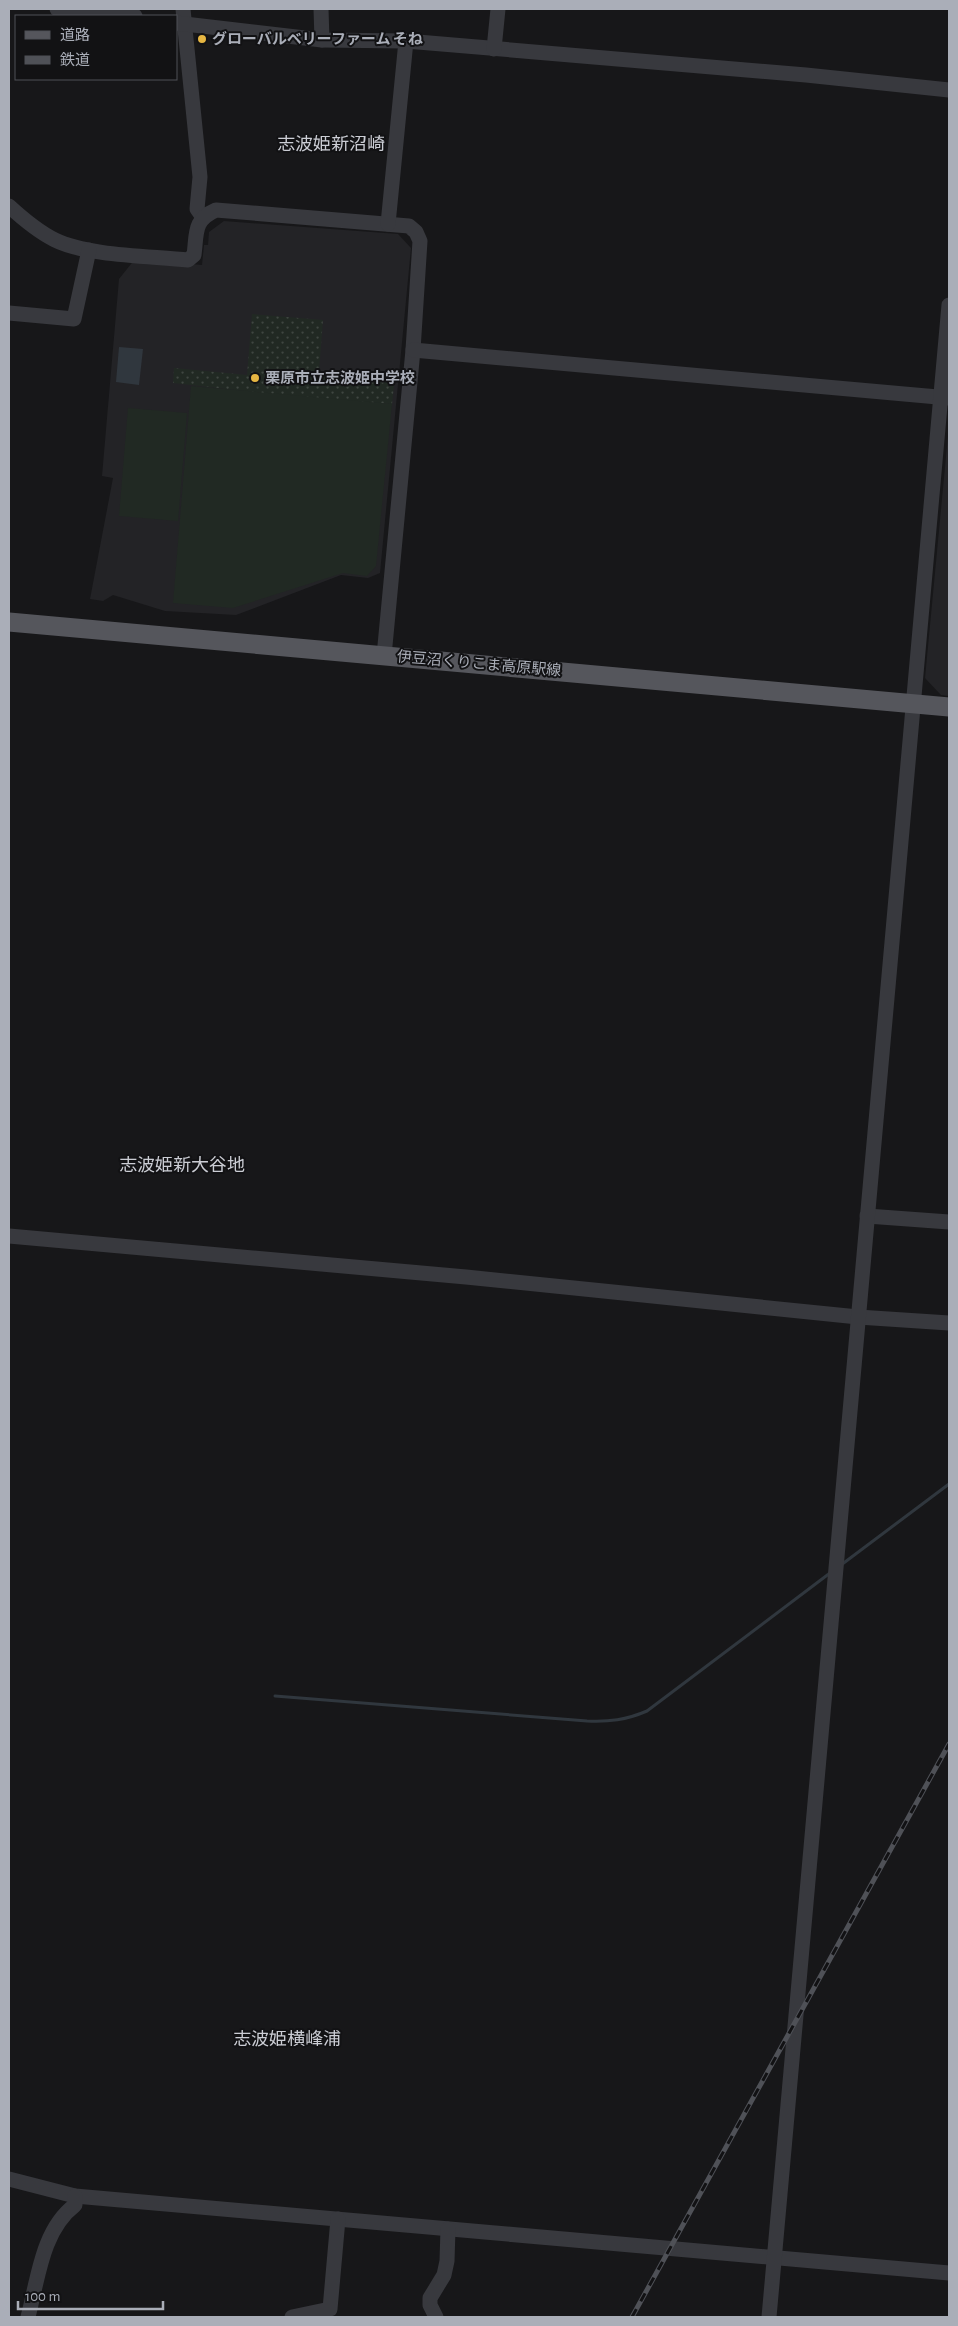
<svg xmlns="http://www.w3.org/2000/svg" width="958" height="2326" viewBox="0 0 958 2326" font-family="'Alegreya Sans','Noto Sans JP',sans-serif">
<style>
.built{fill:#232326}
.grass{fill:url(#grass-dots)}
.pitch{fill:#212923}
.water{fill:#30373e}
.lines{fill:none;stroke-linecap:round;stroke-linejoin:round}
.stream{stroke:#30373e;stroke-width:3}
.minor{stroke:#38393e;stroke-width:15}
.major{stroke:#55565c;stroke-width:19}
.rail-casing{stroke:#4f5157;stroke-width:5}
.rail{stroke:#121214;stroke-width:3;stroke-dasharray:9;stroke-linecap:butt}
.poi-dot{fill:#e6b642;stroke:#121214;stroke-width:2}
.labels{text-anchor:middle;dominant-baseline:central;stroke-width:4;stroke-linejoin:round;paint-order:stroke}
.poi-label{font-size:15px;font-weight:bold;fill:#aaaeb8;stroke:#121214;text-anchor:start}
.street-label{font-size:15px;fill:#aaaeb8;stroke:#121214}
.quarter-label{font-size:18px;fill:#cbcdd4;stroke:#121214}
</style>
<defs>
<pattern id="grass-dots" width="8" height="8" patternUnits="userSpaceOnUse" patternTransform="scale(1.25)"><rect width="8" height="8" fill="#212923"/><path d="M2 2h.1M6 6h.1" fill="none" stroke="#3f4641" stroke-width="1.8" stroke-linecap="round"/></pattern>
</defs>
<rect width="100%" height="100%" fill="#171719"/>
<g class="built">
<path d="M224,221L398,234L411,248L380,573L368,578L341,575L236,615L165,611L113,595L103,601L90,599L113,478L102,476L119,279L135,259L202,265L204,245H208L209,232Z"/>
<path d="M949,425V696L941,695L925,678Z"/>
</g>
<path class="grass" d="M252,314L323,320L319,371L395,377L392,404L307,398L173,383L174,368L247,375Z"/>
<g class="pitch">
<path d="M191,386L392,404L376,566L367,576L343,573L233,608L173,603Z"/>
<path d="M128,408L187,413L178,521L119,516Z"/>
</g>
<path class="water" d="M119,347L143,349L139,385L116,382Z"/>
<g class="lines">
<g class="stream">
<path d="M841,1565L949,1484"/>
<path d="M275,1696L587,1721C609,1722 626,1720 647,1711L830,1573"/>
</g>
<g class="minor">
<path d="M57,9L135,16"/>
<path d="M183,9L200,177L197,209L202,216"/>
<path d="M321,9L322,40"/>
<path d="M176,23L322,40L406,41L806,75L949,90"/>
<path d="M494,49L498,9"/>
<path d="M9,206C22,218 39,232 55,240C87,256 152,256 188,260L194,255C197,233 193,220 216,210L409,226L416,232L420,241L413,350L384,656"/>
<path d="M388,224L406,41"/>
<path d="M9,313L74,319L89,250"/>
<path d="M413,350L949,398"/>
<path d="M867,1216L949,1222"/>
<path d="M9,1236L466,1277L858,1317L949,1323"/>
<path d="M9,2179L75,2196L949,2273"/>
<path d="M28,2317C38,2279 42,2230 75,2205V2196"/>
<path d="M292,2317L330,2309L338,2219"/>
<path d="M436,2317L430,2305V2298L444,2275L447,2261L448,2229"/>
<path d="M769,2317L949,305"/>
</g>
<path class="major" d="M9,622L949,707"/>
<defs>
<path id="rail" d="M632,2317L949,1744"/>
</defs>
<use href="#rail" class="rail-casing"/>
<use href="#rail" class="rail"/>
</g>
<g class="poi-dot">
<circle cx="202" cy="39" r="5"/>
<circle cx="255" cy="378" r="5"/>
</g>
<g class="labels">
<g class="poi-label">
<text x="212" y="39">グローバルベリーファーム そね</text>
<text x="265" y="378">栗原市立志波姫中学校</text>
</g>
<g class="street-label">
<text transform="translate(479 664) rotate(5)">伊豆沼くりこま高原駅線</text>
</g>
<g class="quarter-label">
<text x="331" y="145">志波姫新沼崎</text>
<text x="182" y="1166">志波姫新大谷地</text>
<text x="287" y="2040">志波姫横峰浦</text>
</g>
</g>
<rect width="958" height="2326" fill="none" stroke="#aaaeb8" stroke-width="20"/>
<rect x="15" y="15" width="162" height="65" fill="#121214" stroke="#4f5056"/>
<rect x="25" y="31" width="25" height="8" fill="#55565c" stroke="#4f5056"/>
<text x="60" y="40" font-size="15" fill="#aaaeb8">道路</text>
<rect x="25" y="56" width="25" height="8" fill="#4f5157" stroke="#4f5056"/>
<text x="60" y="65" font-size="15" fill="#aaaeb8">鉄道</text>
<path d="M18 2301v8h145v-8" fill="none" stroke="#aaaeb8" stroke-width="2.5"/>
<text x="25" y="2301" font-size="15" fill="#aaaeb8" stroke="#121214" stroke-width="4" paint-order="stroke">100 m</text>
</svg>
